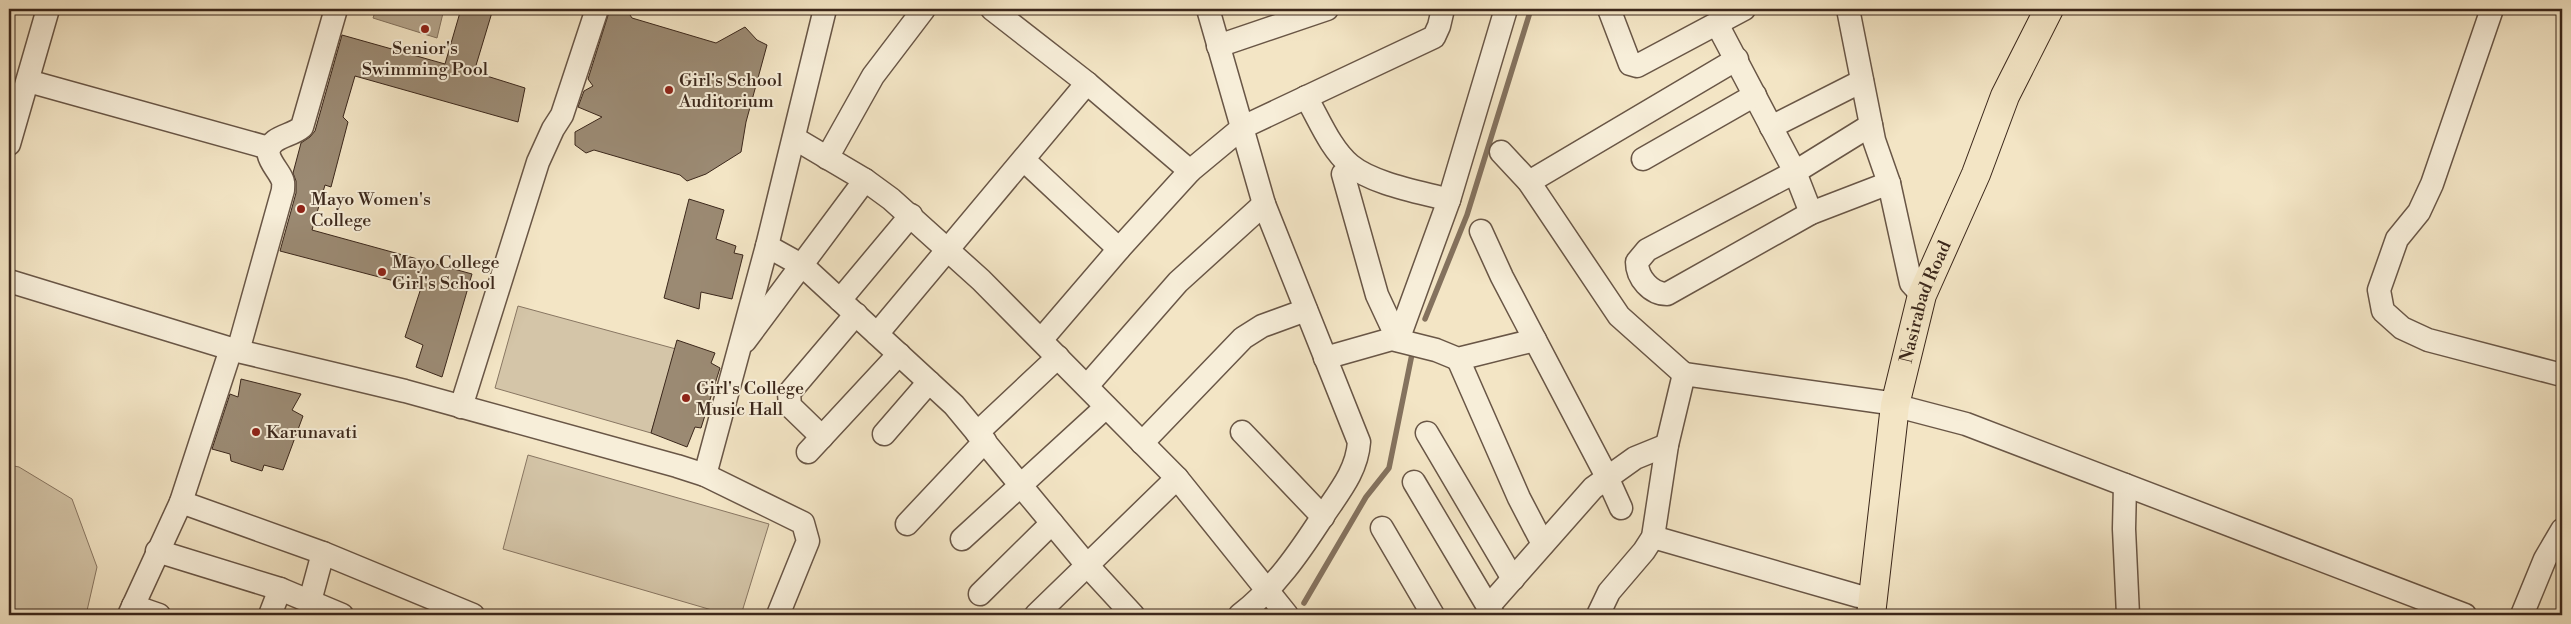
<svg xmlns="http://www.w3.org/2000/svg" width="2571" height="624" viewBox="0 0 2571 624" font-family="'Libre Bodoni',serif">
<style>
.green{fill:#d4c5a8;stroke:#887662}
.water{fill:#b4a48b;stroke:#84725e}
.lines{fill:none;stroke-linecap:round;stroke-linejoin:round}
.stream{stroke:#84725e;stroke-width:5.5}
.building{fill:#9b8a73;stroke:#3b271b}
.minor-casing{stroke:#695646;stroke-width:25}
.highway-casing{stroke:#3b271b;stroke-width:30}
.minor{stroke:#f7eed9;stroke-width:22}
.highway{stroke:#f3e5c5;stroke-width:28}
.poi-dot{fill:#8f2418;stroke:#f7eed9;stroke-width:2}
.labels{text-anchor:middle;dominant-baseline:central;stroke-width:4;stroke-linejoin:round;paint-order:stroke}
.poi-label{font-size:18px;fill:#3b271b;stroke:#f7eed9;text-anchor:start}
.street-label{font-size:18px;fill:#3b271b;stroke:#f7eed9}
</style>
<rect width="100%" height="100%" fill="#f3e5c5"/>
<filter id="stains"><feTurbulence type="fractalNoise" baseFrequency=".004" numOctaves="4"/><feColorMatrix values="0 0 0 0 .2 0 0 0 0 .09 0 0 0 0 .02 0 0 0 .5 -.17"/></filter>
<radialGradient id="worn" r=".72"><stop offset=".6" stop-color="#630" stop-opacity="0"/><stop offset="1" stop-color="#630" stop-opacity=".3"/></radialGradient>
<g class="green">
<path d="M518,306L676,349L651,433L495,388Z"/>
<path d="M528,455L769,524L741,615H729L503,549Z"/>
<path d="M9,465L19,467L72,499L97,567L86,615H9Z"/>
</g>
<path class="water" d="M376,9H444L437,38L373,18Z"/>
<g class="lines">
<g class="stream">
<path d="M1425,319L1467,215L1531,9"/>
<path d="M1304,603L1366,497L1389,468L1412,354"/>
</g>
</g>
<g class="building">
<path d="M461,9H493L474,72L525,88L518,122L355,76L343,117L348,122L331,187L325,185L312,230L472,274L442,377L416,367L423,345L405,337L421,288L280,251L296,193V181L293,173L301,143L310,137L315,131L342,35L445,64Z"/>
<path d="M610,9H626L632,18L716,43L745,27L757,40L767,45L746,122L741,152L706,174L687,181L680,175L594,150L586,153L575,145V132L602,117L578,107L584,91L593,86L588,79Z"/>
<path d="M689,199L724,210L716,239L736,246L734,253L743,255L732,299L701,292L699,309L664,298Z"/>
<path d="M677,340L715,353L711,363L720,368L701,428L695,427L687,447L651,433Z"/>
<path d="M241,379L301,394L292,410L303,416L283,470L264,465L262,471L231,461L230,454L212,449L230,394L238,397Z"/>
</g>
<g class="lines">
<defs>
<g id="minor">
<path d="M992,9L1087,83L1190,171L1243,127L1434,37L1439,26L1443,9"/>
<path d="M1208,9L1264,204L1359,442C1357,471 1339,492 1323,516C1299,553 1275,588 1240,615"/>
<path d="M1609,9L1630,64L1637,66L1744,9"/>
<path d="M1848,9L1874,140L1889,183L1911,283L1922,295"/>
<path d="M2492,9L2432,184L2419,212L2397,239L2379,290L2383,311L2402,328L2428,340L2562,375"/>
<path d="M1717,24L1795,172L1811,213"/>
<path d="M1218,46L1327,9"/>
<path d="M28,81L269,148"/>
<path d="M1306,97C1319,119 1330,148 1350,165C1373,184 1420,192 1449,200"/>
<path d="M1871,125L1795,172L1647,250L1637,262C1637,278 1651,294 1667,294L1811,213L1889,183"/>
<path d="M1771,127L1862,81"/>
<path d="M794,138L865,180L891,199L981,280L1177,478L1287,615"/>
<path d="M9,144L48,9"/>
<path d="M1501,152L1529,182L1619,316L1684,374"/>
<path d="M827,158L873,76L924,9"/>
<path d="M1643,159L1755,95"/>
<path d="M1024,160L1119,249"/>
<path d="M1343,174L1377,295L1398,340"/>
<path d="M1529,182L1737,59"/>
<path d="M1481,231L1502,277L1607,477L1621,508"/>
<path d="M767,246L803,266L954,405L1086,564L1133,615"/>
<path d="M9,281L238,351L405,391L677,466L705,475L803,523L808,541L778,615"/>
<path d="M840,300L911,215"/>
<path d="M877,334L1087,83"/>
<path d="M1041,340L1119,249L1190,171"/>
<path d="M1398,340L1449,200L1506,9"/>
<path d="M745,341L865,180"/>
<path d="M238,351L283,190C283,186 284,182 282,179C277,167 259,153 275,141C283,135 294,134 302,127L336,9"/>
<path d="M1325,358L1392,339L1436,350L1458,359L1535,340"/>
<path d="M1458,359L1519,498L1543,544"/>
<path d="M1087,386L1178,282L1264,204"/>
<path d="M461,407L538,162L553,129L562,115L597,9"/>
<path d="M1242,432L1323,517"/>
<path d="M977,433L1058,357"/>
<path d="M1427,433L1513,579"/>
<path d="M884,434L929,382"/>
<path d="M822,437L790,406L789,393L856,314"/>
<path d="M1142,443L1243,338L1262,326L1306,310"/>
<path d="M808,452L899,354"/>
<path d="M705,475L767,246L825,9"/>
<path d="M1414,482L1493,615"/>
<path d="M2125,485L2124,529L2128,615"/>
<path d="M181,502L231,349"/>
<path d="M907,524L985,441"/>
<path d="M1382,528L1433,615"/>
<path d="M1653,537L1858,596"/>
<path d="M962,539L1106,407"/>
<path d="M157,551L280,589L342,615"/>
<path d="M980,594L1052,523"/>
<path d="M310,601L323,553"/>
<path d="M133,606L159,615"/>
<path d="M1488,607L1593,488L1635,458L1667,445"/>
<path d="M129,615L181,502L323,553L473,615"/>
<path d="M270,615L280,589"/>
<path d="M1036,615L1177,478"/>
<path d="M1598,615L1609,592L1644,551L1653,537L1667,445L1684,374L1882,402L1966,424L2465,615"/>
<path d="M2522,615L2545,559L2562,530"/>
</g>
<g id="highway">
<path id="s1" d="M1871,615L1895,405L1922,295L1976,174L2005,96L2049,9"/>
</g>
</defs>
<use href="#minor" class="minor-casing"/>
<use href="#highway" class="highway-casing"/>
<use href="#minor" class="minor"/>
<use href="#highway" class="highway"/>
</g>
<g class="poi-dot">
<circle cx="425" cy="29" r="5"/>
<circle cx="669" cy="90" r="5"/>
<circle cx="301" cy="209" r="5"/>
<circle cx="382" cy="272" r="5"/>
<circle cx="686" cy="398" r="5"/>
<circle cx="256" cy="432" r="5"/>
</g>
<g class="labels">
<g class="poi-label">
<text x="425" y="48" text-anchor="middle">Senior's<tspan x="425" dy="21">Swimming Pool</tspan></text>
<text x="679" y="80">Girl's School<tspan x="679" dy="21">Auditorium</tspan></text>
<text x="311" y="199">Mayo Women's<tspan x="311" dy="21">College</tspan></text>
<text x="392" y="262">Mayo College<tspan x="392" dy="21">Girl's School</tspan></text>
<text x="696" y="388">Girl's College<tspan x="696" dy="21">Music Hall</tspan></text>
<text x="266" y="432">Karunavati</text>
</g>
<g class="street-label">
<text stroke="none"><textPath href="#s1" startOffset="319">Nasirabad Road</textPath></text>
</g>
</g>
<rect width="2571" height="624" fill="none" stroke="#f3e5c5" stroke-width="30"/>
<rect x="10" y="10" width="2551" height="604" fill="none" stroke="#3b271b" stroke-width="2.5"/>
<rect x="15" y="15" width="2541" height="594" fill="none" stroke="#3b271b"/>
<rect width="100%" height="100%" filter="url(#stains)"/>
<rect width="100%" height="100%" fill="url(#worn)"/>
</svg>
